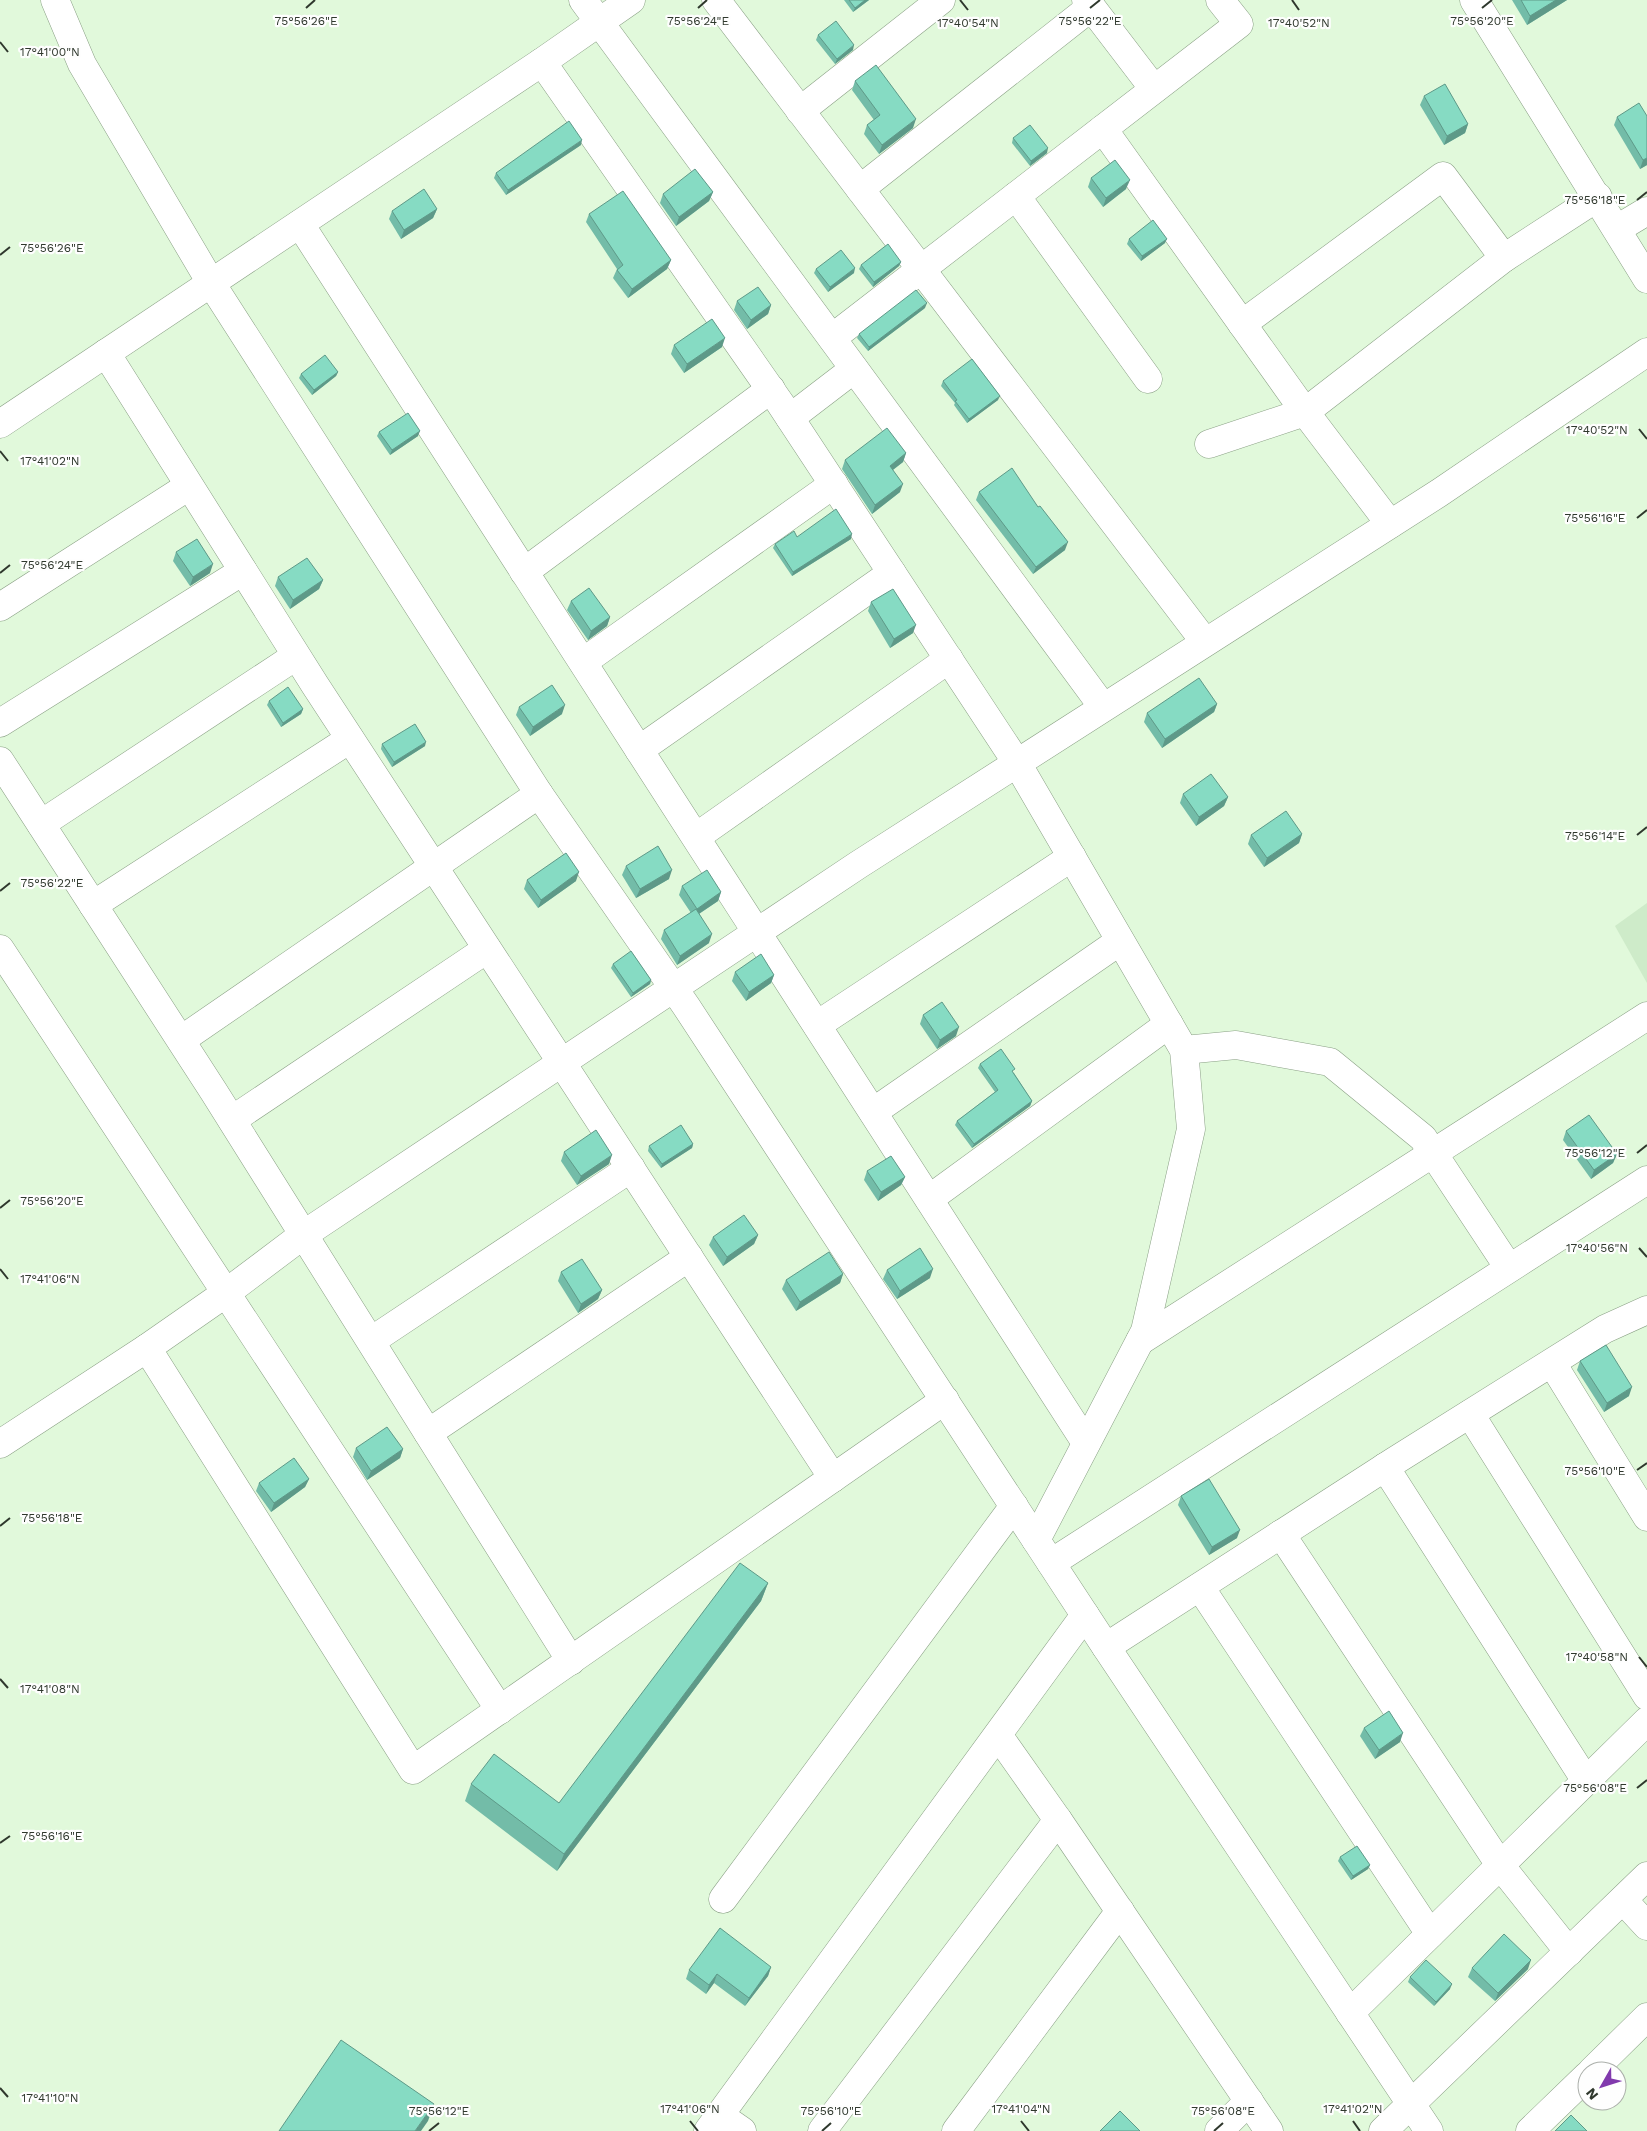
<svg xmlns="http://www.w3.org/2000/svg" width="1647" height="2131" viewBox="0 0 1647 2131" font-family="'Work Sans',sans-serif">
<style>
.built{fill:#ceebc9}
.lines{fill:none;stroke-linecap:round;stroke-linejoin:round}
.minor-casing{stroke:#8aa085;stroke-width:29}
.minor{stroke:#fff;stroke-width:28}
.wall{fill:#73bca8}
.shaded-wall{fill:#5e9988}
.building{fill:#86dbc3;stroke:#5e9988}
.ticks{fill:none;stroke:#2f382d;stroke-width:2}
.ticks-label{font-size:12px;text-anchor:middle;fill:#2f382d;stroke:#fefefe;stroke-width:4.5;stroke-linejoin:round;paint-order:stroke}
</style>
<rect width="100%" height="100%" fill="#e1f9db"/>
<path class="built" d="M1647,903V983L1615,926Z"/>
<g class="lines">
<defs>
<g id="minor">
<path d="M55,0L82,64L211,283L539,794L686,1006L1106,1647L1429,2131"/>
<path d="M583,0L1103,707"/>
<path d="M716,0L1205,642"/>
<path d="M1086,0L1154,89"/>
<path d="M1474,0L1647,279"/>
<path d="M542,62L780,403L1017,763L1184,1050L1191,1129L1145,1331L1036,1540"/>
<path d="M800,111L941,0"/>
<path d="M1103,129L1305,412L1504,258L1598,197"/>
<path d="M860,189L1091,7"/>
<path d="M1016,196L1148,379"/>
<path d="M300,224L1086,1443"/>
<path d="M1617,229L1647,211"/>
<path d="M1242,324L1443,176L1504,258"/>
<path d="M832,338L1239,24L1220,0"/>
<path d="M106,353L315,685L833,1478"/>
<path d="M790,418L854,369"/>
<path d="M0,424L542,62L631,0"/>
<path d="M1209,444L1305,412L1390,524"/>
<path d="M524,572L771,389"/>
<path d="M0,607L189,486"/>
<path d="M583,662L834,484"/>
<path d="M0,723L243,571"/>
<path d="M639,750L892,573"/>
<path d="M0,761L214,1092L571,1661"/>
<path d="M41,824L296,656"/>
<path d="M696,837L949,659"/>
<path d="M93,905L350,739"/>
<path d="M0,949L500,1710"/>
<path d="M817,1025L1072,857"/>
<path d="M181,1040L539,794"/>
<path d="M1184,1050L1236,1045L1330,1062L1423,1138L1509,1268"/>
<path d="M873,1112L1120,941"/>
<path d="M232,1120L487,949"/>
<path d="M929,1199L1169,1024"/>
<path d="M371,1341L631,1168"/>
<path d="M1140,1341L1647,1016"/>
<path d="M1552,1363L1647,1517"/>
<path d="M945,1400L413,1770L147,1348L226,1293L303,1235L858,865L1439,493L1647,352"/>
<path d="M1470,1414L1647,1696"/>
<path d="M428,1433L689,1257"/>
<path d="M0,1444L147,1348"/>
<path d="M1385,1467L1586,1781"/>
<path d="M1281,1534L1500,1865L1569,1952"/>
<path d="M1051,1563L1647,1180"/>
<path d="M1200,1587L1430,1934"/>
<path d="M1106,1647L1393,1462L1605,1329L1647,1310"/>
<path d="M998,1735L1058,1820"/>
<path d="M723,1899L1014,1506"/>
<path d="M1623,1900L1647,1926"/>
<path d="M1350,2013L1647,1721"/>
<path d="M1592,2071L1647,2017"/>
<path d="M719,2115L742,2131"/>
<path d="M708,2131L1085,1615"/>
<path d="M822,2131L1058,1820L1269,2131"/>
<path d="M956,2131L1120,1911"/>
<path d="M1219,2131L1249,2101"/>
<path d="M1383,2131L1647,1876"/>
<path d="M1530,2131L1587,2076"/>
</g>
</defs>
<use href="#minor" class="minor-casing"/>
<use href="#minor" class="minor"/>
</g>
<g class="wall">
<path d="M844,0H869L853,12Z"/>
<path d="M1512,0H1567L1527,25Z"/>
<path d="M818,35L853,50L835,64L816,40Z"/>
<path d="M855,81L913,128L879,154L864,134L867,125L874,120L852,90Z"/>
<path d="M1424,96L1468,124L1465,133L1444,145L1420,105Z"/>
<path d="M1647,116V165L1640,169L1614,125L1617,117Z"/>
<path d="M1013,138L1047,153L1030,166L1012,143Z"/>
<path d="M581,145L506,195L494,178L496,173Z"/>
<path d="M1091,178L1126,189L1103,207L1088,187Z"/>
<path d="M713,192L709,201L676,226L660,203L663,194Z"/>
<path d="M437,209L433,218L401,239L389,219L392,211Z"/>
<path d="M589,214L671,260L667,269L628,298L613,278L617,269L586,222Z"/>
<path d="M1129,239L1165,243L1141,261L1127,244Z"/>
<path d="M901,262L899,266L873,287L859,269L861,265Z"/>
<path d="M816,269L854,273L828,292L814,273Z"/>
<path d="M737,301L771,305L768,314L747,329L734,310Z"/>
<path d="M925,308L868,351L857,338L859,334Z"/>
<path d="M674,345L722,347L684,373L671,354Z"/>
<path d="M338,372L336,376L312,395L299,378L301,374Z"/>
<path d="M943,381L998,400L967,423L954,405L955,403L941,386Z"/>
<path d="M379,432L418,436L390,455L377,436Z"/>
<path d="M906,453L903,462L893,470L900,492L872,514L842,469L845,460Z"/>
<path d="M979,492L1065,550L1033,574L976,500Z"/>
<path d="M797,537L851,539L792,576L773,548L775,544Z"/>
<path d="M176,552L210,573L190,586L173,561Z"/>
<path d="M278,577L323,580L319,589L290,609L275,586Z"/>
<path d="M571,601L610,617L607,626L588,640L567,610Z"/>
<path d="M871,602L913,633L890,648L868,611Z"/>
<path d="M269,701L303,709L301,714L281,727L267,705Z"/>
<path d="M1217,704L1214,712L1162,748L1144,722L1147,713Z"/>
<path d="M519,707L562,714L530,736L516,715Z"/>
<path d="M382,744L425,746L392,767L381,749Z"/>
<path d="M1183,794L1228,797L1224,806L1196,826L1180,803Z"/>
<path d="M1302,834L1299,843L1264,867L1248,844L1251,835Z"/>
<path d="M626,866L669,879L636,898L622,875Z"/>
<path d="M527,880L576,881L538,908L524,889Z"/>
<path d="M682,886L721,892L718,901L699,914L709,943L677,965L661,939L664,930L691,913L679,895Z"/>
<path d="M613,964L651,980L650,984L631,997L611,968Z"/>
<path d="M735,972L774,975L771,983L746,1001L732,981Z"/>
<path d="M923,1015L956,1036L937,1049L920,1024Z"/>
<path d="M980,1064L1014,1073L1032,1101L1030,1106L972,1148L955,1125L957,1121L995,1092L978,1068Z"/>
<path d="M1566,1131L1617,1154L1613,1163L1591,1179L1563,1140Z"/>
<path d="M693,1144L692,1148L661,1168L648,1151L649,1146Z"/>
<path d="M564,1152L609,1164L577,1185L561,1161Z"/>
<path d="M867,1171L905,1177L901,1185L878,1201L864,1180Z"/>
<path d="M758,1235L754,1244L723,1266L709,1245L713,1237Z"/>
<path d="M887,1270L930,1278L897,1299L883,1279Z"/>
<path d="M561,1272L602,1290L598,1299L578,1313L558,1281Z"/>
<path d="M843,1274L840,1283L796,1311L782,1289L786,1280Z"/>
<path d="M1580,1361L1629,1396L1604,1412L1577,1370Z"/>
<path d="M356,1448L403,1449L400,1458L367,1480L353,1457Z"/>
<path d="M309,1479L305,1487L271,1512L256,1491L259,1483Z"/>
<path d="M1181,1496L1237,1538L1209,1555L1178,1505Z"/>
<path d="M768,1583L761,1601L557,1871L465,1801L471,1784L559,1803Z"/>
<path d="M1364,1728L1400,1742L1375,1759L1360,1736Z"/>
<path d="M1340,1857L1370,1865L1368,1869L1351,1880L1338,1861Z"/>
<path d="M771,1967L768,1976L745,2006L714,1983L706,1994L686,1979L689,1970Z"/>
<path d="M1472,1968L1528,1969L1495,2001L1468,1977Z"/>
<path d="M1410,1977L1450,1989L1434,2006L1408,1982Z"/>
</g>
<g class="shaded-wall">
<path d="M865,0H869L853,12L855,8Z"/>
<path d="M1556,0H1567L1527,25L1530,16Z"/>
<path d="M854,45L853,50L835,64L837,59Z"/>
<path d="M916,119L913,128L879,154L882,145Z"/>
<path d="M1468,124L1465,133L1444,145L1447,136Z"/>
<path d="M582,140L581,145L506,195L508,190Z"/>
<path d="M1048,148L1047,153L1030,166L1031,161Z"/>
<path d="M1647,158V165L1640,169L1643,160Z"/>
<path d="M1130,180L1126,189L1103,207L1106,198Z"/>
<path d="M713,192L709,201L676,226L679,217Z"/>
<path d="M437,209L433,218L401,239L404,230Z"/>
<path d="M1167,239L1165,243L1141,261L1142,256Z"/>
<path d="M671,260L667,269L628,298L632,289Z"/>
<path d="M901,262L899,266L873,287L874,282Z"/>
<path d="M855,268L854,273L828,292L830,287Z"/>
<path d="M927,303L925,308L868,351L869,347Z"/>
<path d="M771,305L768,314L747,329L751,320Z"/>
<path d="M725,338L722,347L684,373L687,364Z"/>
<path d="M338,372L336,376L312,395L314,390Z"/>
<path d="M1000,396L998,400L967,423L969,419Z"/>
<path d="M420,431L418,436L390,455L392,450Z"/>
<path d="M906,453L903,462L886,475L890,466Z"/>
<path d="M903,484L900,492L872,514L875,505Z"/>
<path d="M852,534L851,539L792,576L793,572Z"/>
<path d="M1068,542L1065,550L1033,574L1036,567Z"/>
<path d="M213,564L210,573L190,586L193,577Z"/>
<path d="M323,580L319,589L290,609L293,600Z"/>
<path d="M610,617L607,626L588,640L591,631Z"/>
<path d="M916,625L913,633L890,648L894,639Z"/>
<path d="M1217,704L1214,712L1162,748L1165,739Z"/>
<path d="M565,705L562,714L530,736L533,727Z"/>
<path d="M303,709L301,714L281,727L283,723Z"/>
<path d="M426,742L425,746L392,767L394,762Z"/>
<path d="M1228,797L1224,806L1196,826L1199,817Z"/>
<path d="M1302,834L1299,843L1264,867L1267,858Z"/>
<path d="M672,870L669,879L636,898L640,889Z"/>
<path d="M579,872L576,881L538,908L541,900Z"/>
<path d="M721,892L718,901L694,917L697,909Z"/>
<path d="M712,934L709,943L677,965L680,956Z"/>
<path d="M774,975L771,983L746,1001L749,992Z"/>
<path d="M651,980L650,984L631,997L633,993Z"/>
<path d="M959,1027L956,1036L937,1049L940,1040Z"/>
<path d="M1032,1101L1030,1106L972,1148L974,1144Z"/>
<path d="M693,1144L692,1148L661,1168L662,1164Z"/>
<path d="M1617,1154L1613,1163L1591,1179L1594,1170Z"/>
<path d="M612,1155L609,1164L577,1185L581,1176Z"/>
<path d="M905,1177L901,1185L878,1201L881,1192Z"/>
<path d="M758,1235L754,1244L723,1266L727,1257Z"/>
<path d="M933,1269L930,1278L897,1299L900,1291Z"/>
<path d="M843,1274L840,1283L796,1311L800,1302Z"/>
<path d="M602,1290L598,1299L578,1313L581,1304Z"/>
<path d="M1632,1387L1629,1396L1604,1412L1607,1403Z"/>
<path d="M403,1449L400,1458L367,1480L371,1471Z"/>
<path d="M309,1479L305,1487L271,1512L274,1503Z"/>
<path d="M1240,1530L1237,1538L1209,1555L1212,1547Z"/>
<path d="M768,1583L761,1601L557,1871L564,1854Z"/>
<path d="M1403,1733L1400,1742L1375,1759L1379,1750Z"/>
<path d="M1370,1865L1368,1869L1351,1880L1353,1876Z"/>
<path d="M1531,1960L1528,1969L1495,2001L1498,1993Z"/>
<path d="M771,1967L768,1976L745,2006L749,1998Z"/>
<path d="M717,1974L714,1983L706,1994L709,1985Z"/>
<path d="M1452,1984L1450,1989L1434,2006L1436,2002Z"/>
<path d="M434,2104L428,2121L421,2131H415Z"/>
</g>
<g class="building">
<path d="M849,0H865L855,8Z"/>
<path d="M1521,0H1556L1530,16Z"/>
<path d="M836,21L854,45L837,59L818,35Z"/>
<path d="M876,65L916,119L882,145L867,125L880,115L855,81Z"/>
<path d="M1445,84L1468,124L1447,136L1424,96Z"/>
<path d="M1639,103L1647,116V158L1643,160L1617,117Z"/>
<path d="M569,121L582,140L508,190L496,173Z"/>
<path d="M1030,125L1048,148L1031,161L1013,138Z"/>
<path d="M1115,160L1130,180L1106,198L1091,178Z"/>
<path d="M695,169L713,192L679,217L663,194Z"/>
<path d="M424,189L437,209L404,230L392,211Z"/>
<path d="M623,191L671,260L632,289L617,270L623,265L589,214Z"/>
<path d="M1153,220L1167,239L1142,256L1129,239Z"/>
<path d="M888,244L901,262L874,282L861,265Z"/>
<path d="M841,250L855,268L830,287L816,269Z"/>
<path d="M758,287L771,305L751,320L737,301Z"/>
<path d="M916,290L927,303L869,347L859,334Z"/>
<path d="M712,319L725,338L687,364L674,345Z"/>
<path d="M325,355L338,372L314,390L301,374Z"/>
<path d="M972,359L1000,396L969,419L955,401L957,400L943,381Z"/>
<path d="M408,413L420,431L392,450L379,432Z"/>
<path d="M887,428L906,453L890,466L903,484L875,505L845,460Z"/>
<path d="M1012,468L1038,507L1040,506L1068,542L1036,567L979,492Z"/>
<path d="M836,509L852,534L793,572L775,544L794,531L797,537Z"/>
<path d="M197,539L213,564L193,577L176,552Z"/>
<path d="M307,558L323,580L293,600L278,577Z"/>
<path d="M589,588L610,617L591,631L571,601Z"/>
<path d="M893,589L916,625L894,639L871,602Z"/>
<path d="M1199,678L1217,704L1165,739L1147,713Z"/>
<path d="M552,685L565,705L533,727L519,707Z"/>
<path d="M288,687L303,709L283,723L269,701Z"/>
<path d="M415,724L426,742L394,762L382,744Z"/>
<path d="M1211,774L1228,797L1199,817L1183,794Z"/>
<path d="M1286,811L1302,834L1267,858L1251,835Z"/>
<path d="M658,846L672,870L640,889L626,866Z"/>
<path d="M566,853L579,872L541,900L527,880Z"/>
<path d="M707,870L721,892L697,909L682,886Z"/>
<path d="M696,909L712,934L680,956L664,930Z"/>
<path d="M631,951L651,980L633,993L613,964Z"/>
<path d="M761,954L774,975L749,992L735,972Z"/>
<path d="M942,1002L959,1027L940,1040L923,1015Z"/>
<path d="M1001,1049L1015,1069L1012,1071L1032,1101L974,1144L957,1121L998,1090L980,1064Z"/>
<path d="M1589,1115L1617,1154L1594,1170L1566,1131Z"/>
<path d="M681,1125L693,1144L662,1164L649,1146Z"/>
<path d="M596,1130L612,1155L581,1176L564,1152Z"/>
<path d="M891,1156L905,1177L881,1192L867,1171Z"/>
<path d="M744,1215L758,1235L727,1257L713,1237Z"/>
<path d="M920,1248L933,1269L900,1291L887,1270Z"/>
<path d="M829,1252L843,1274L800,1302L786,1280Z"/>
<path d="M582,1259L602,1290L581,1304L561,1272Z"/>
<path d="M1606,1345L1632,1387L1607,1403L1580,1361Z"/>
<path d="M387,1427L403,1449L371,1471L356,1448Z"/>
<path d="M294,1458L309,1479L274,1503L259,1483Z"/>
<path d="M1209,1479L1240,1530L1212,1547L1181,1496Z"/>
<path d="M740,1563L768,1583L564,1854L471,1784L494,1754L559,1803Z"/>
<path d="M1389,1711L1403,1733L1379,1750L1364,1728Z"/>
<path d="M1357,1846L1370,1865L1353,1876L1340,1857Z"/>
<path d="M720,1928L771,1967L749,1998L717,1974L709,1985L689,1970Z"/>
<path d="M1504,1934L1531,1960L1498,1993L1472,1968Z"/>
<path d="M1426,1960L1452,1984L1436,2002L1410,1977Z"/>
<path d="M341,2040L434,2104L415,2131H279Z"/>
<path d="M1120,2111L1140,2131H1100Z"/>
<path d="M1571,2115L1587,2131H1555Z"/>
</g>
<path class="ticks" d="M960,0L968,10M1292,0L1299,10M306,8L315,0M698,8L707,0M1090,8L1100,0M1482,8L1492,0M0,42L8,52M1637,200L1647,192M0,255L10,247M1639,429L1647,439M0,451L8,461M1637,518L1647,510M0,573L10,565M1637,835L1647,827M0,891L10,883M1637,1153L1647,1145M0,1208L10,1200M1639,1248L1647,1257M0,1269L8,1279M1637,1470L1647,1463M0,1526L10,1518M1639,1657L1647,1667M0,1679L8,1688M1637,1788L1647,1780M0,1843L10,1836M0,2088L8,2097M690,2121L698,2131M1021,2121L1029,2131M1353,2121L1360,2131M429,2131L439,2123M822,2131L831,2123M1214,2131L1223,2123"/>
<g class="ticks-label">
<text x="306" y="25">75°56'26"E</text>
<text x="698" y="25">75°56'24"E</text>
<text x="1090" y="25">75°56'22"E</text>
<text x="1482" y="25">75°56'20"E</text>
<text x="968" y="27">17°40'54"N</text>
<text x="1299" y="27">17°40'52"N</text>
<text x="50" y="56">17°41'00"N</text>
<text x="1595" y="204">75°56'18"E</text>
<text x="52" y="252">75°56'26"E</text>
<text x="1597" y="434">17°40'52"N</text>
<text x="50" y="465">17°41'02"N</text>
<text x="1595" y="522">75°56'16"E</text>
<text x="52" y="569">75°56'24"E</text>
<text x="1595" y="840">75°56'14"E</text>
<text x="52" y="887">75°56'22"E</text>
<text x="1595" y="1157">75°56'12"E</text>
<text x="52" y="1205">75°56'20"E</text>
<text x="1597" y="1252">17°40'56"N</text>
<text x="50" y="1283">17°41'06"N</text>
<text x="1595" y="1475">75°56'10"E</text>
<text x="52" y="1522">75°56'18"E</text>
<text x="1597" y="1661">17°40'58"N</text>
<text x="50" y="1693">17°41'08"N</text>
<text x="1595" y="1792">75°56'08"E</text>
<text x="52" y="1840">75°56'16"E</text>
<text x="50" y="2102">17°41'10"N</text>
<text x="690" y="2113">17°41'06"N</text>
<text x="1021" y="2113">17°41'04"N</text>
<text x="1353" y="2113">17°41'02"N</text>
<text x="439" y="2115">75°56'12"E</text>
<text x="831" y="2115">75°56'10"E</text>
<text x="1223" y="2115">75°56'08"E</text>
</g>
<g transform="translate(1602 2086) rotate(231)"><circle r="24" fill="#fefefe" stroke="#abafaa"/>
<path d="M0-4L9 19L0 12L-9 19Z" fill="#813aad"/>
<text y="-8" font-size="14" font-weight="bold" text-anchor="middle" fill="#2f382d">N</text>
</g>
</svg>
